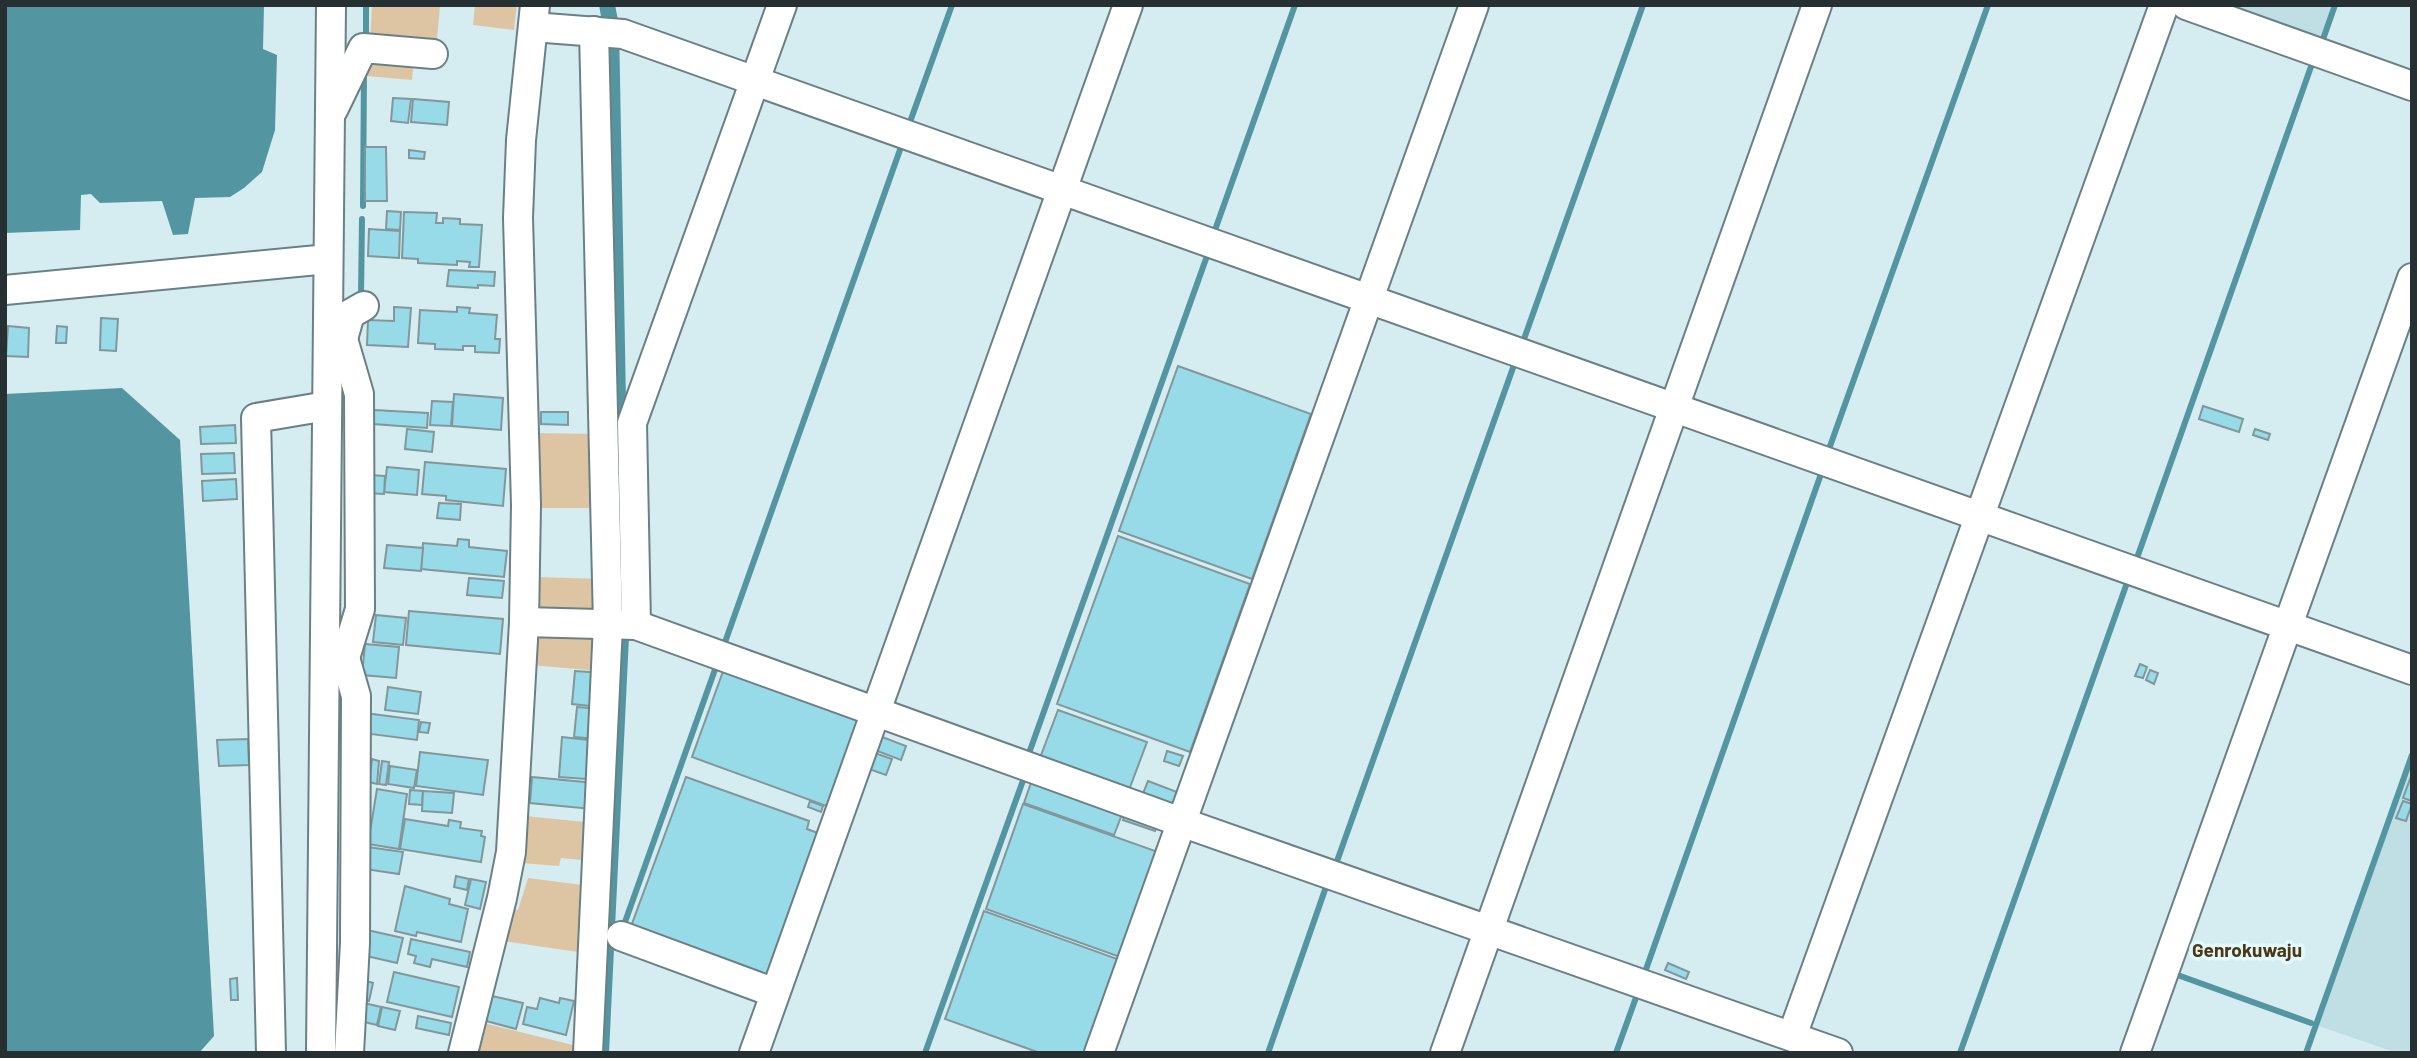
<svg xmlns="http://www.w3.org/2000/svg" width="2417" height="1058" viewBox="0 0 2417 1058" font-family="Barlow,sans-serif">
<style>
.built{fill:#c0dfe5}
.green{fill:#ddc5a4}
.water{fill:#5396a2}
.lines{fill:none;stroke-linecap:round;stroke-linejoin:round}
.stream{stroke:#5396a2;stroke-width:6}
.building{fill:#97dbe8;stroke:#82979b;stroke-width:2}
.minor-casing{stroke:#6b8084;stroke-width:32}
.minor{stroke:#fff;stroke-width:28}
.labels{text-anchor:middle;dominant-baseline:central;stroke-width:7;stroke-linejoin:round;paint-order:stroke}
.neighbourhood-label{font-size:19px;font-weight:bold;fill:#4e3714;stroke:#e2fafe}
</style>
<rect width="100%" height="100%" fill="#d5ecf1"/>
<g class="built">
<path d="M2207,5H2335L2320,47Z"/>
<path d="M2412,763V1053H2397L2316,1025Z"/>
</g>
<g class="green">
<path d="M372,5L440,6L436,49L370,43Z"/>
<path d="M475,5H517L514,30L473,25Z"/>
<path d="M368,55L414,58L412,80L367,76Z"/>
<path d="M534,433L598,434L600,508H535Z"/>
<path d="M535,577L603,579L604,618L539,617Z"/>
<path d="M604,631L601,671L530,665L532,633Z"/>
<path d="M525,816L595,823L591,861L561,858L559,866L521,863Z"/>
<path d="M528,878L590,886L585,953L503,941L509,909L518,910Z"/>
<path d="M483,1023L581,1047V1053H475Z"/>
</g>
<g class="water">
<path d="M5,5H264L263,49L277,55L275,130L262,172L244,188L230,197L195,198L188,234L173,235L162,201L100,203L91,194L81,195L80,230L5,233Z"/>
<path d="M599,5H615L619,25L630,616L609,1053H596L602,22Z"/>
<path d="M122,388L180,440L214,1036L199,1053H5V394Z"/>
</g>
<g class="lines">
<g class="stream">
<path d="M366,39V5"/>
<path d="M2321,45L2335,5"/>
<path d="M910,122L952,5"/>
<path d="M363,206L364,72"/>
<path d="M1215,230L1295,5"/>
<path d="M361,296L362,219"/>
<path d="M1524,339L1643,5"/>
<path d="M1829,449L1988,5"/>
<path d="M2137,558L2313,61"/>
<path d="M724,645L901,147"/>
<path d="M1028,756L1207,256"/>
<path d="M1336,864L1514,365"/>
<path d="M625,922L717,664"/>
<path d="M2172,973L2311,1023"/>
<path d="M1644,975L1821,474"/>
<path d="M925,1053L1025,775"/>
<path d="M1268,1053L1327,884"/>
<path d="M1616,1053L1638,992"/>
<path d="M1960,1053L2128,580"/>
<path d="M2306,1053L2412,755"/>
</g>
</g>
<g class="building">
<path d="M393,98L411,99L408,123L391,121Z"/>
<path d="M413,99L449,102L447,125L411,122Z"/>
<path d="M365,147H386L387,201H365Z"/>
<path d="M409,150L425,152L424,159L409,158Z"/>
<path d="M387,211L401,212L400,230L386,229Z"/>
<path d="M404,212L437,213L436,223H443V218L460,219V224L482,225L479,267H469L470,262L457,261V265L418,263V259L402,258Z"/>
<path d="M369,229L400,231L399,258L368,256Z"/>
<path d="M449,270L495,272L494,286L478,285V288L447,286Z"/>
<path d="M394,307L411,308L408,347L367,345L368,320L394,321Z"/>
<path d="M457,307L470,308L469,313L497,315L495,339H500L499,353L475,352V346H463V350L435,349V344L418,343L420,310L457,312Z"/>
<path d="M101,318L118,319L116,351L100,350Z"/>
<path d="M8,326L29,328L28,357L6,356Z"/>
<path d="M57,326L67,327L66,343H56Z"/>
<path d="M1178,366L1311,414L1252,579L1119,531Z"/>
<path d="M454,394L503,398L501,430L452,426Z"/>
<path d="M432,401L453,402L451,426L430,425Z"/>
<path d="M2203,406L2243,419L2239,432L2199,419Z"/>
<path d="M374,410L428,413L427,428L373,424Z"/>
<path d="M541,412H568V425L541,424Z"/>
<path d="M235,425L236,443L201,444L200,427Z"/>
<path d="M407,429L434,432L432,452L405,449Z"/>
<path d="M2255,429L2270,434L2268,440L2253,435Z"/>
<path d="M234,453L235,473L202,474L201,454Z"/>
<path d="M425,462L506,469L503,506L446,500V496L422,494Z"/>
<path d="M387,467L419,470L417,495L384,492Z"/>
<path d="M369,475L385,476L384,494L367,493Z"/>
<path d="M236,479L237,499L203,501L202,481Z"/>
<path d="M439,503L461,504L460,520L437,518Z"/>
<path d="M1118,536L1250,584L1190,752L1057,704Z"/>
<path d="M458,539L469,540V547L507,551L504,577L421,569L423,543L457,546Z"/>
<path d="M387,545L423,548L421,571L384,568Z"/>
<path d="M469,578L504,581L502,598L467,595Z"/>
<path d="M409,611L503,619L500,654L406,645Z"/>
<path d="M376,615L406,618L403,645L373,642Z"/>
<path d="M365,644L399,647L396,678L362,675Z"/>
<path d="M2140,664L2147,667L2143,678L2135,676Z"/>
<path d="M725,666L862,716L829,807L692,757Z"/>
<path d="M2150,670L2158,673L2154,684L2146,680Z"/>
<path d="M575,671L603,673L599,707L572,704Z"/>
<path d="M388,687L421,692L418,714L385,710Z"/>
<path d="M577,707L600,709L598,739L574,737Z"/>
<path d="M1058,710L1147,742L1129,790L1040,758Z"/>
<path d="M365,713L419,720L417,740L363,733Z"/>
<path d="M421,722L430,723L428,733L419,732Z"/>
<path d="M877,735L906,746L901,760L872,749Z"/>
<path d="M562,737L589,740L586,779L559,777Z"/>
<path d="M248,739L249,765L219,766L217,740Z"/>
<path d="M1167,751L1183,756L1179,766L1164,761Z"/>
<path d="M420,752L488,760L483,795L416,786Z"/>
<path d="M872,752L892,759L886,775L866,768Z"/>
<path d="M372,759L379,761L377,784L369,782Z"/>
<path d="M382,761L389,762L386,785L379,784Z"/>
<path d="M390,766L417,770L414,788L388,784Z"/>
<path d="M2412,774V801L2403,798Z"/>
<path d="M532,777L595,783L592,809L530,803Z"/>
<path d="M686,777L809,821L807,829L821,834L768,981L629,932Z"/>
<path d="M1033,777L1124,809L1114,835L1024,803Z"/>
<path d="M1148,781L1177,792L1172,806L1142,796Z"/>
<path d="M377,789L407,794L399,849L368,844Z"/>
<path d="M410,790L423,791L422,805L409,804Z"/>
<path d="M423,791L454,793L452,813L422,811Z"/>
<path d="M810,801L823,806L821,812L808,807Z"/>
<path d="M2403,801L2412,804L2406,821L2396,818Z"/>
<path d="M1023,804L1158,852L1120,957L986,909Z"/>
<path d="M1126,810L1159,822L1155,831L1123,820Z"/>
<path d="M405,819L448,826L449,820L461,822L460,828L482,831L481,836L485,837L481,862L400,849Z"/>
<path d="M368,847L403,852L399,874L365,869Z"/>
<path d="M456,876L469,879L467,890L454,887Z"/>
<path d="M471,879L486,882L480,909L465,905Z"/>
<path d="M405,886L450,899L449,904L468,909L461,942L417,932L416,936L395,931Z"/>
<path d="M984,911L1120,960L1086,1053H1040L945,1019Z"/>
<path d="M367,930L403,938L397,963L362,955Z"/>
<path d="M411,939L470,952L467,967L432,959L430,967L414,963L416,956L408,954Z"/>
<path d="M1668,963L1689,972L1686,979L1665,970Z"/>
<path d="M394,972L459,987L452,1017L387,1002Z"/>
<path d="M237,978L238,1000H231L230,979Z"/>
<path d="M363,980L373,983L369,1001L359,999Z"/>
<path d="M492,996L523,1003L516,1029L486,1021Z"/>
<path d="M540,998L559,1003L560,998L574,1001L566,1035L523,1024L527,1007L537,1009Z"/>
<path d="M364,1003L381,1007L377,1025L360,1021Z"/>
<path d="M382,1007L400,1011L395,1030L378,1026Z"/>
<path d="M418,1016L451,1023L449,1035L416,1028Z"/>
</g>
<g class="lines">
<defs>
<g id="minor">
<path d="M2186,5L2412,86"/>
<path d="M533,27L623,34L2412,670"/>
<path d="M333,110L363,48L433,54"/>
<path d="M5,290L328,259"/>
<path d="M328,339H343L359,394L360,609L345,658"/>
<path d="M343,339L350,314L364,306"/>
<path d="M524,622L636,625L1181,822L1838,1053"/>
<path d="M636,625L632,423L782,5"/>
<path d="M325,657L345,658L356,696L355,943L349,1053"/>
<path d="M621,936L775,993"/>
<path d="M1792,1036L2164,5"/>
<path d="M271,1053L256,418L327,406"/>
<path d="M321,1053L331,5"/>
<path d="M463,1053L502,898L511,852L524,622L526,505L518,218L521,140L535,5"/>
<path d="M588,1053L608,624L594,31"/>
<path d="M754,1053L1128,5"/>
<path d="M1099,1053L1474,5"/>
<path d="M1445,1053L1817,5"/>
<path d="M2135,1053L2412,278"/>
</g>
</defs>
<use href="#minor" class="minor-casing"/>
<use href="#minor" class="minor"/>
</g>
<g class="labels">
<g class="neighbourhood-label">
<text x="2247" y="949">Genrokuwaju</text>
</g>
</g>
<rect width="2417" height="1058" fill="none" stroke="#262f31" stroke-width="14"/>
</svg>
